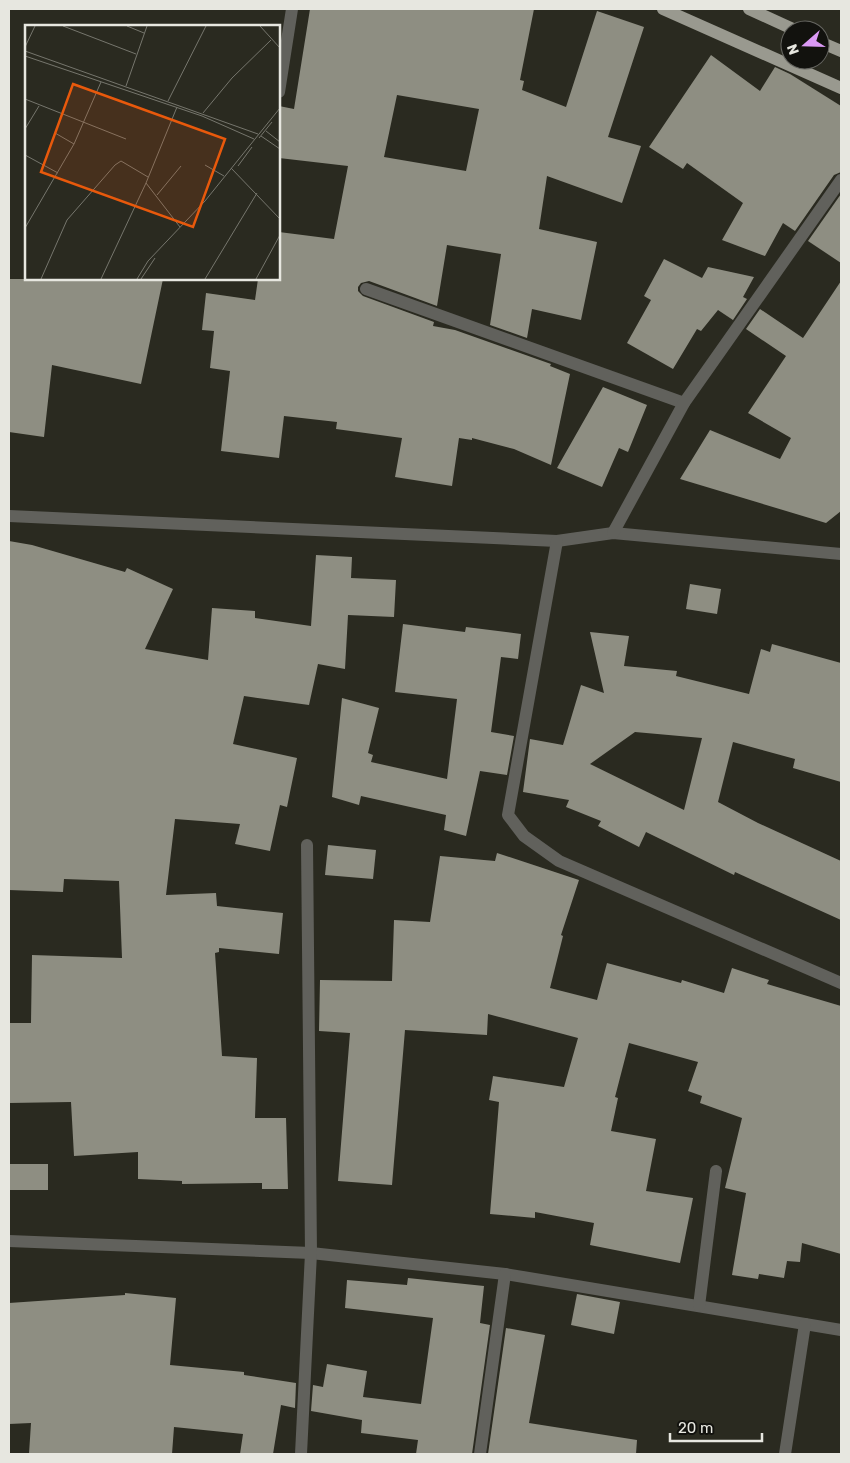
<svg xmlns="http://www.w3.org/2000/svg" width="850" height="1463" viewBox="0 0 850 1463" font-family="Rubik,sans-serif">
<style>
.building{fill:#8e8e82;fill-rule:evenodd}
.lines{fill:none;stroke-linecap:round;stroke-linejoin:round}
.minor{stroke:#61615c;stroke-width:12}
.major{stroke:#99998f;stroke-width:12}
.inset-road{fill:none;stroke:#76766d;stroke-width:1}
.view{fill:#e8590c;fill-opacity:0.15;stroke:#e8590c;stroke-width:2.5}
.inset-edge{fill:none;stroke:#e7e7e0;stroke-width:2.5}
</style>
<rect width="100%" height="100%" fill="#2a2a20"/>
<g class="building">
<path d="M310,9H534L520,80L524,81L522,90L566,107L597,11L644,27L608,137L641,146L622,203L547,176L539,229L597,242L581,320L532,309L527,338L490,325L501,254L447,245L437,306L369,281L361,283L358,287V291L363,296L434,322L433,326L455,330L551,364L550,366L570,374L551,465L514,449L472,438V440L459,438L452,486L395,477L402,438L336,429L337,422L284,416L279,458L221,451L230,371L210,368L214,331L202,330L206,293L255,300L258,279H279V232L334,239L348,166L279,158V106L294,109ZM397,95L479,109L466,171L384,157Z"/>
<path d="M711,55L760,91L775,67L790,74L841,106V172L834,175L795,231L783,223L765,256L722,240L743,203L687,163L683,169L649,147Z"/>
<path d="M841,194V263L808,241Z"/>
<path d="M664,259L702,278L708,267L754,277L743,297L747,299L733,320L718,310L701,331L697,329L673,369L627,343L651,300L644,296Z"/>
<path d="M9,279H163L141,384L52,365L44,437L9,432Z"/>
<path d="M841,281V511L826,523L680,479L710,430L780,459L791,438L748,413L786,356L746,329L760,309L803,338Z"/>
<path d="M603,387L647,405L628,452L619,448L602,487L557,468Z"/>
<path d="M9,541L32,545L125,572L127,568L173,589L145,649L208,660L212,608L255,611V618L311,626L316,555L352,557L351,578L396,580L394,617L348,615L345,669L318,664L309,705L244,696L233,744L297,758L287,807L280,805L270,851L235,844L240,824L175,819L166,895L216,893L217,906L283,913L279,954L219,948V952L215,953L222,1056L257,1058L255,1118H286L288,1189H262V1183L182,1184V1181L138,1179V1152L74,1156L71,1102L9,1103V1023H31L32,955L122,958L119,881L64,879L63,892L9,890Z"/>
<path d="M690,584L721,589L717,614L686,609Z"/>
<path d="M403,624L465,632L466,627L521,634L518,659L501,657L491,732L514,736L507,775L480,771L466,836L444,830L446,815L361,796L359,805L332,797L342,698L379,708L368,753L373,755L371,762L447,779L457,699L395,692Z"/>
<path d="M590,632L629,636L624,666L677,671L676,676L749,694L761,649L770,652L772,644L841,663V782L793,768L795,759L733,742L718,802L758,823L841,861V920L735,872L734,875L646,832L639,847L598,826L601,821L566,807L569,800L523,792L530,739L563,745L581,685L604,693ZM635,732L702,738L684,810L590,764Z"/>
<path d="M328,845L376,850L373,879L325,875Z"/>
<path d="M497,853L579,880L561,935L563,936L550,988L597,1000L607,963L681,983L682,980L724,993L732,968L769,980L767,984L841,1006V1254L802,1243L800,1262L787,1261L784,1278L759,1274L758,1279L732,1275L746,1193L725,1188L742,1118L700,1103L702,1096L688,1091L698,1062L629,1043L615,1097L618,1098L611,1131L656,1139L646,1191L693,1198L680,1263L590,1245L594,1223L535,1212V1218L490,1214L499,1102L489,1100L493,1076L564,1087L578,1038L488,1014L487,1035L405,1030L392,1185L338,1181L350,1033L319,1031L320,980L392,981L394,920L430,922L440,856L495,861Z"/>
<rect x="9" y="1164" width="39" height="26"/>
<path d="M408,1278L484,1286L480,1323L490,1325L472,1454H416L418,1440L361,1433L362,1420L311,1411L313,1385L323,1387L327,1364L367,1371L363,1397L421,1404L433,1318L345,1308L347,1280L407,1285Z"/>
<path d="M125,1293L176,1298L170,1365L244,1372V1375L296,1383L295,1408L281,1405L273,1454H240L243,1434L174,1427L172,1454H29L31,1423L9,1424V1303L125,1295Z"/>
<path d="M577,1294L620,1302L614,1334L571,1325Z"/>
<path d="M506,1328L545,1335L529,1423L637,1440L636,1454H488Z"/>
</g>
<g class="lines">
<g class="minor">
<path d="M279,92L292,9"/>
<path d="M366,289L684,403"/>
<path d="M9,516L557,541L613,533L841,554"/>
<path d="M613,533L684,403L841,180"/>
<path d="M557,541L508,815L524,836L559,861L841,983"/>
<path d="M9,1241L311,1253L505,1274L841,1330"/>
<path d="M699,1306L716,1171"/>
<path d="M301,1454L311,1253L307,845"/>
<path d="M480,1454L505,1274"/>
<path d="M785,1454L805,1324"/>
</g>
<g class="major">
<path d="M663,9L841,88"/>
<path d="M749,9L795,30"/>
<path d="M820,42L841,51"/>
</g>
</g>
<g transform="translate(25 25)">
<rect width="255" height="255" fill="#2a2a20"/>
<path class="inset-road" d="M38,1L111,29M102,1L119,8M235,1L255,23M0,22L10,1M0,26L233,109M0,31L177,91L229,114M101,61L122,1M0,74L101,114M143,76L181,1M178,88L207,53L246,15M0,104L14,81M241,106L255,117M30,108L49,119M236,111L255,124M234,113L247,97M0,130L33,148M180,140L199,151M213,141L227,122M206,143L255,194M121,158L155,202M132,170L156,141M0,203L49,119L76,57M16,254L42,195L90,140L96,136L123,152M76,254L121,158L152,82M112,254L123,236L180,176L255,83M116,254L130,233M180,254L232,168M231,254L255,210"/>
<path class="view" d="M48,59L200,114L168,202L16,147Z"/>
<rect width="255" height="255" class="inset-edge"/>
</g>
<rect width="850" height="1463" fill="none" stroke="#e7e7e0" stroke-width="20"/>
<g transform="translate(805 45) rotate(250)"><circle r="24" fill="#12120e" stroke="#676762"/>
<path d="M0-4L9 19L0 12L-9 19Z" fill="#db99f5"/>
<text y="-8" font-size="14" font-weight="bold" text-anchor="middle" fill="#e7e7e0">N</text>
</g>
<path d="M670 1433v8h92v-8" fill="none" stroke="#e7e7e0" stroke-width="2.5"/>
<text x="678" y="1433" font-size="15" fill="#e7e7e0" stroke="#12120e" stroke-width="4" paint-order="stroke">20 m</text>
</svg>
